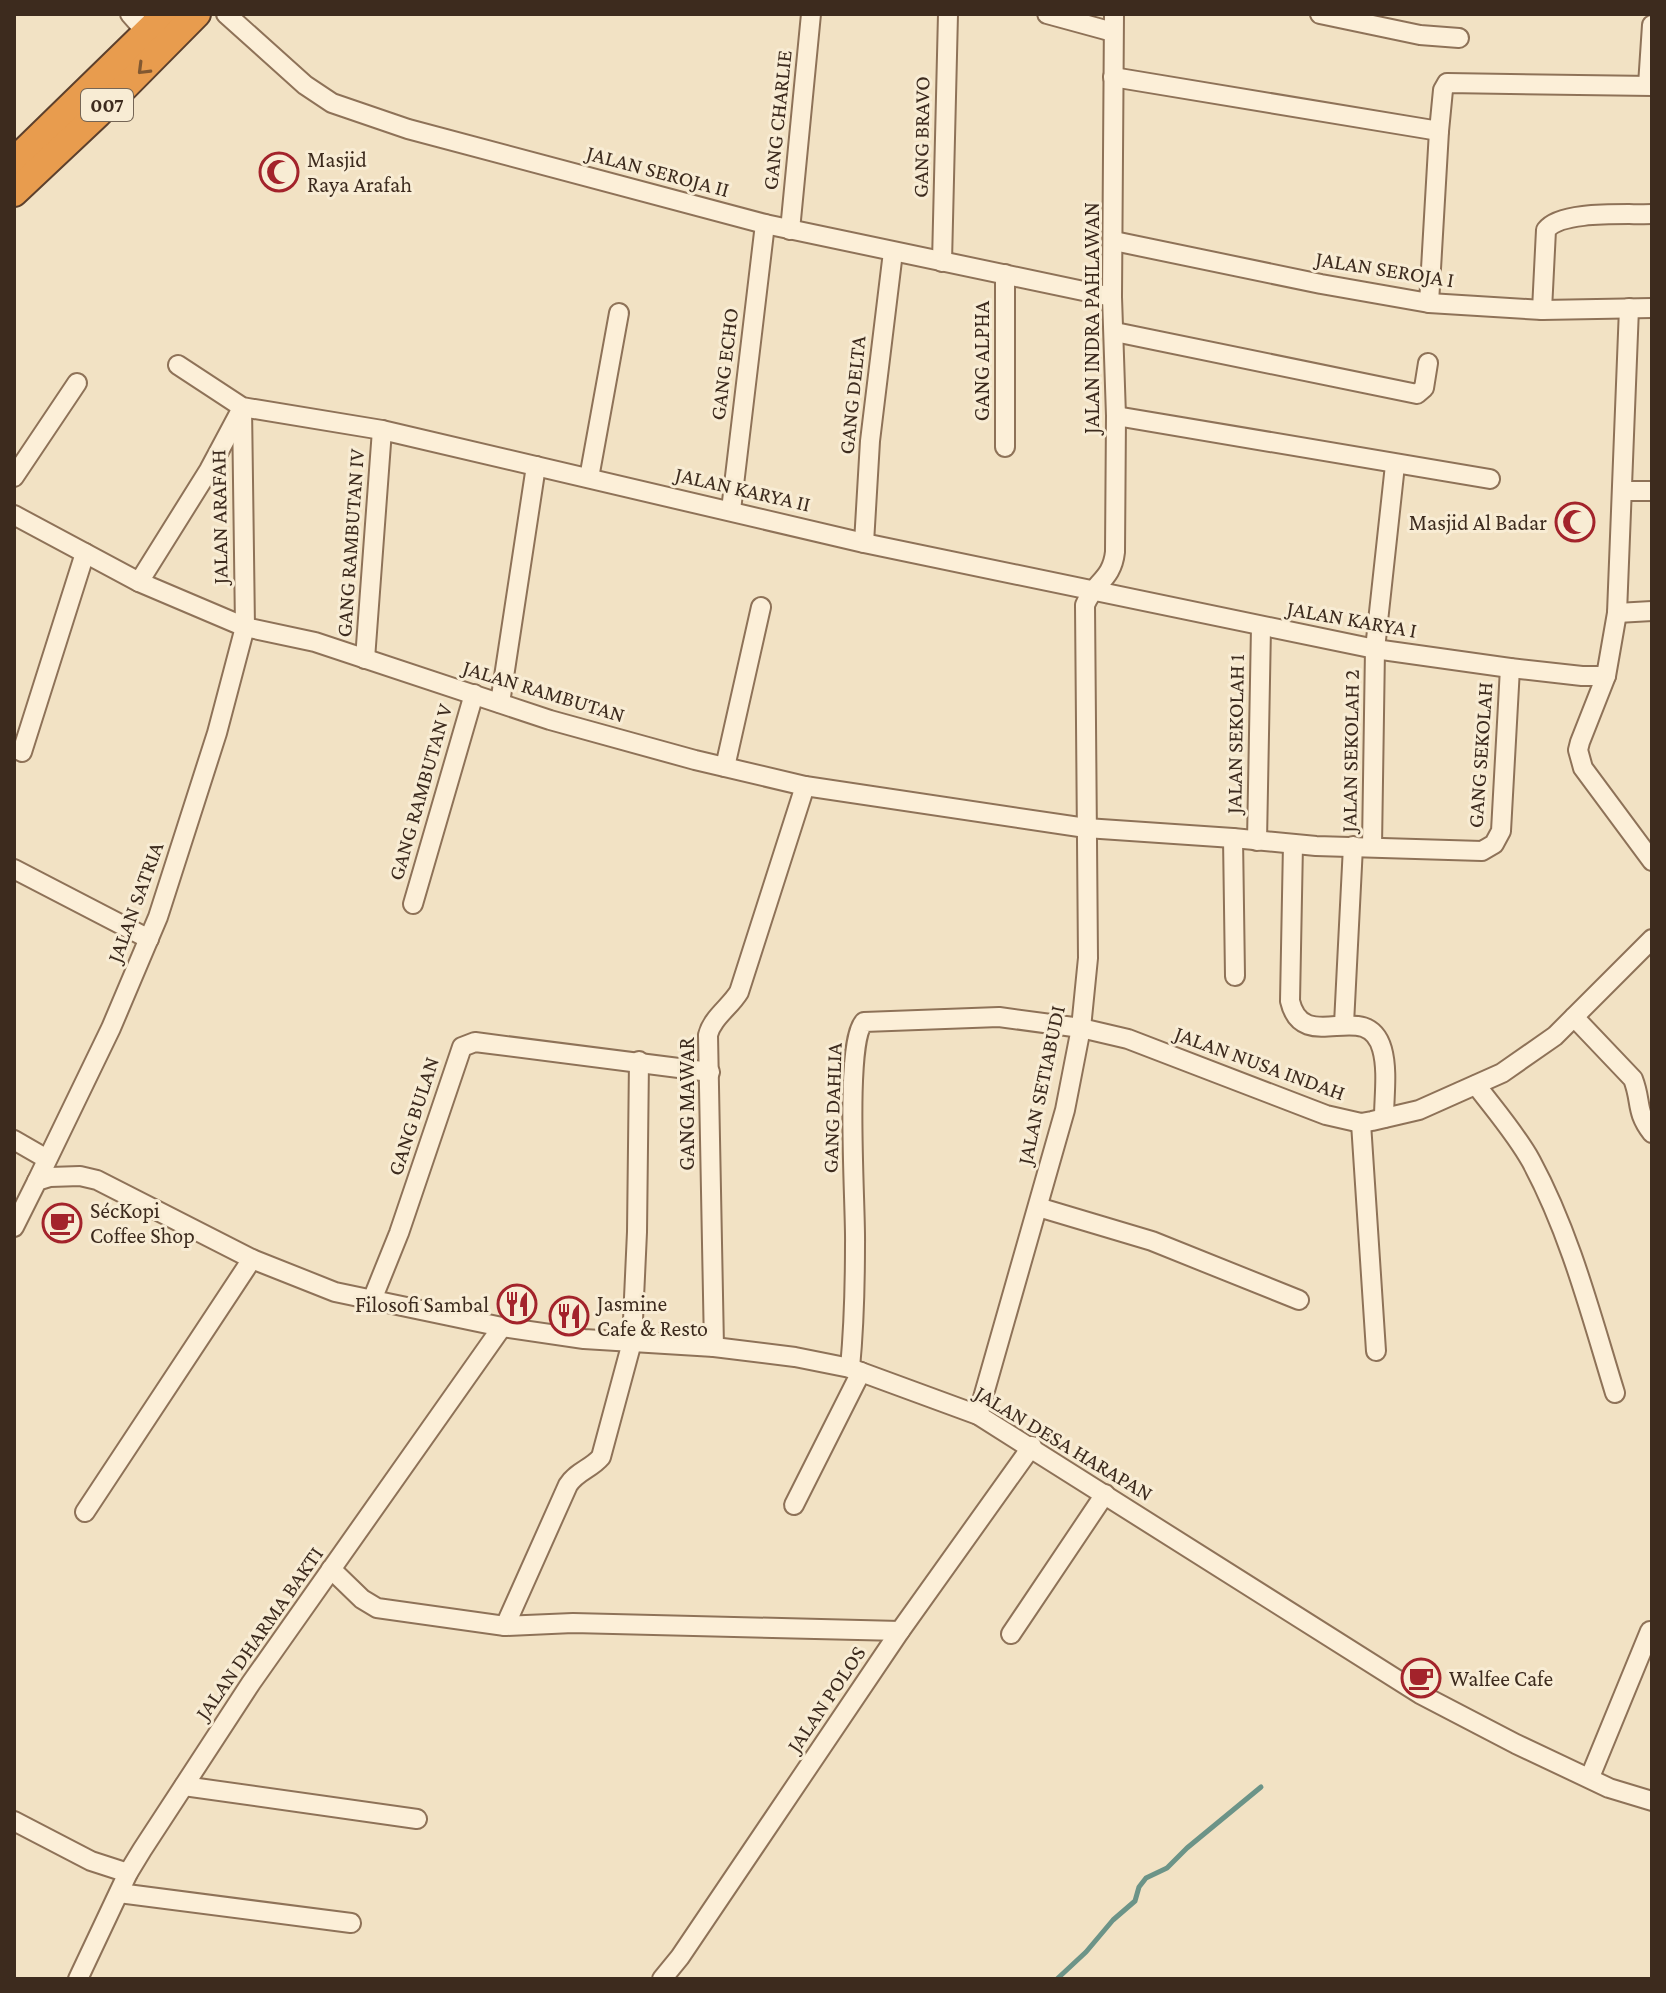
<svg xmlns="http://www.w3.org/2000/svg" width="1666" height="1993" viewBox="0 0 1666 1993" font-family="'Crimson Pro',serif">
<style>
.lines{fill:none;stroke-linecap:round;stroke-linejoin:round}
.stream{stroke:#6c9488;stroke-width:5}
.minor-casing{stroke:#8e7258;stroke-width:22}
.highway-casing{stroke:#5c402d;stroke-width:30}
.minor{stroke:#fcefd8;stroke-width:18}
.highway{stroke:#e89c4e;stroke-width:26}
.oneway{stroke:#815831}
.labels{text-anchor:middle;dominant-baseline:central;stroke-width:6;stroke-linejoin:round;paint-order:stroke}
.shield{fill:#f8ecd4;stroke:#756555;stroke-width:2}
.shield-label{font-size:20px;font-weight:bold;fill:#3d2b1e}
.street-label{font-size:22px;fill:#3d2b1e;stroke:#f8ecd4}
.poi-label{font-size:22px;fill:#3d2b1e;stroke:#f8ecd4;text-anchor:start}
</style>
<rect width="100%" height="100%" fill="#f2e2c4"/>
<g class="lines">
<path class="stream" d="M1057,1979L1086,1952L1113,1920L1135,1901L1139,1887L1146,1878L1167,1868L1187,1848L1261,1787"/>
<defs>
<g id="minor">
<path d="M130,14L146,32"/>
<path d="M226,14L305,85L332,103L408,129L765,224L1112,297"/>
<path d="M1047,14L1113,32"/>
<path d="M1320,14L1420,35L1459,38"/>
<path d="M1113,77L1439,131"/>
<path d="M1648,85L1652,25"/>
<path d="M790,230L811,14"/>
<path d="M1114,241L1321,284L1429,303L1542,310L1652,308"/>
<path d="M942,262L948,14"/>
<path d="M1005,274V447"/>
<path d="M1429,303L1439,131L1443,90L1447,83L1652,86"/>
<path d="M1629,308L1617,613L1606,676L1580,742L1578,750L1583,768L1652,861"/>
<path d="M1542,310L1546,230C1561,210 1627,215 1652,214"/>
<path d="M1115,332L1417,394L1424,388L1428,363"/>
<path d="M178,365L242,407L382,430L864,543L1375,649L1510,668L1582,676H1606"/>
<path d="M1116,416L1490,479"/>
<path d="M14,477L77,383"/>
<path d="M589,478L619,313"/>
<path d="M1623,491H1652"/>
<path d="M731,510L765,224"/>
<path d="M14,515L139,582L245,627L315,642L550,720L695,760L805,786L1086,828L1233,838L1316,846L1482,851L1494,844L1501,831L1510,668"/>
<path d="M864,543L870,441L893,252"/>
<path d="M139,582L209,470L241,410"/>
<path d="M1617,613L1652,611"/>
<path d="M365,659L382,430"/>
<path d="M500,703L536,466"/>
<path d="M22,752L85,553"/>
<path d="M725,767L761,607"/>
<path d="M1233,838L1235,976"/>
<path d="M1257,841L1261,627"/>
<path d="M1293,844L1290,1001C1303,1057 1367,996 1382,1049C1388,1070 1384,1097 1384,1118"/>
<path d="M1372,846L1375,649L1395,465"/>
<path d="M14,869L149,939"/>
<path d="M413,904L474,694"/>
<path d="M1574,1017L1633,1079C1642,1102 1635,1111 1652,1133"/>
<path d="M1344,1024L1353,846"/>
<path d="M1476,1085C1495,1110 1516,1134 1531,1161C1570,1233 1591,1315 1615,1393"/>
<path d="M1361,1123L1376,1351"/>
<path d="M14,1140L47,1159"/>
<path d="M37,1181L111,1028L158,917L217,733L245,627L242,407"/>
<path d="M1038,1207L1152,1241L1299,1300"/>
<path d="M14,1227L37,1181L50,1177L80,1176L97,1180L252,1259L335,1292L502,1327L584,1339L714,1347L795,1357L850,1368L978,1415L1420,1694L1516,1744L1609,1788L1652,1801"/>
<path d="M372,1300L399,1233L462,1047L475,1042L710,1072"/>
<path d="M714,1347L708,1035C712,1018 730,1007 739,992L805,786"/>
<path d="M850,1368C854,1326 855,1285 855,1244C856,1207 844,1043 864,1022L999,1017L1081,1028L1128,1039L1326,1115L1361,1123L1372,1121L1419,1110L1502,1073L1555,1036L1652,939"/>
<path d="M978,1415L1065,1110L1081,1028L1088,958L1085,605C1094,582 1112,580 1115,552L1116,416L1112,297L1114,14"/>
<path d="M794,1505L861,1372"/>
<path d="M85,1512L252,1259"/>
<path d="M331,1569L362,1599L377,1608L505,1626L573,1623L900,1631"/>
<path d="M505,1626L568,1485C577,1471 591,1469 601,1457L632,1342L637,1232L639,1061"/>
<path d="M1011,1634L1105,1494"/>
<path d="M1590,1777L1650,1631"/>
<path d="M184,1786L417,1819"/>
<path d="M14,1821L91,1861L128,1873"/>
<path d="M119,1893L351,1923"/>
<path d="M78,1979L128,1873L142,1850L251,1683L502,1327"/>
<path d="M662,1979L680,1957L900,1631L1032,1446"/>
</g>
<g id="highway">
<path d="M14,161L165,14"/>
<path d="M14,193L98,114L197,14"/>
</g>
</defs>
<use href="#minor" class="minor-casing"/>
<use href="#highway" class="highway-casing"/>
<use href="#minor" class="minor"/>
<use href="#highway" class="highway"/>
</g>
<defs><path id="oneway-chevron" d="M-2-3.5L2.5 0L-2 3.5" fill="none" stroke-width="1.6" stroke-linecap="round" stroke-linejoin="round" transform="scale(2)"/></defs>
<use class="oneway" href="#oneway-chevron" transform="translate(143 69) rotate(135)"/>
<defs>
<symbol id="mosque-ring" viewBox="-11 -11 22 22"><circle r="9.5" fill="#f8ecd4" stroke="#a3232b" stroke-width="1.5"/><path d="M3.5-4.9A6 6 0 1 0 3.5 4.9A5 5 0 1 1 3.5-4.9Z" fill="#a3232b"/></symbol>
<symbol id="cafe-ring" viewBox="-11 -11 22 22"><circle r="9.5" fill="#f8ecd4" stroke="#a3232b" stroke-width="1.5"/><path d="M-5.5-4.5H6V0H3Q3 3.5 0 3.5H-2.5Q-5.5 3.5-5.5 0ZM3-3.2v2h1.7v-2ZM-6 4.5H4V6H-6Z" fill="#a3232b"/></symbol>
<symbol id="restaurant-ring" viewBox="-11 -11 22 22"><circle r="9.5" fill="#f8ecd4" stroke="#a3232b" stroke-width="1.5"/><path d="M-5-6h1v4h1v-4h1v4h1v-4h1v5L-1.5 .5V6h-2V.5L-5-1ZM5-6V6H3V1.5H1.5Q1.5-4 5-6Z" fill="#a3232b"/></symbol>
</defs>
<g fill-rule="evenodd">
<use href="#mosque-ring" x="257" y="150" width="44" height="44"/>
<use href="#mosque-ring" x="1553" y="500" width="44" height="44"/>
<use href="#cafe-ring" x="40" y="1201" width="44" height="44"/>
<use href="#restaurant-ring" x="495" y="1282" width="44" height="44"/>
<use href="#restaurant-ring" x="547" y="1294" width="44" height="44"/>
<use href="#cafe-ring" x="1399" y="1656" width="44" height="44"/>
</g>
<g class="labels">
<rect class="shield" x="81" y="89" width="52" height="32" rx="6"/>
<g class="shield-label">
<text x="107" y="105">007</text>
</g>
<g class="street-label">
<text transform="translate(777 120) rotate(-84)">GANG CHARLIE</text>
<text transform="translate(921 137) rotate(-89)">GANG BRAVO</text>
<text transform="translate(658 171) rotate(15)">JALAN SEROJA II</text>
<text transform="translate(1385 269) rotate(9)">JALAN SEROJA I</text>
<text transform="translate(1091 318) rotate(-90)">JALAN INDRA PAHLAWAN</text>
<text transform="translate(981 361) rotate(-90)">GANG ALPHA</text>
<text transform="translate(724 364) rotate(-83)">GANG ECHO</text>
<text transform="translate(852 395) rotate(-84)">GANG DELTA</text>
<text transform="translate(743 489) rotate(13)">JALAN KARYA II</text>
<text transform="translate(219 517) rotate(-91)">JALAN ARAFAH</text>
<text transform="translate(350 543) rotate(-86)">GANG RAMBUTAN IV</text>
<text transform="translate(1352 619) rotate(10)">JALAN KARYA I</text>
<text transform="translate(544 691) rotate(17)">JALAN RAMBUTAN</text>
<text transform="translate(1235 734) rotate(-89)">JALAN SEKOLAH 1</text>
<text transform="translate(1350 751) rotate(-89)">JALAN SEKOLAH 2</text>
<text transform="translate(1480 755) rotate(-86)">GANG SEKOLAH</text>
<text transform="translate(420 792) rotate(-74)">GANG RAMBUTAN V</text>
<text transform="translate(135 902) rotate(-70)">JALAN SATRIA</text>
<text transform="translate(1260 1063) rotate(20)">JALAN NUSA INDAH</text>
<text transform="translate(1041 1085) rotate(-78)">JALAN SETIABUDI</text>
<text transform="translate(686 1104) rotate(-90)">GANG MAWAR</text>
<text transform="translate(832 1108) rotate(-88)">GANG DAHLIA</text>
<text transform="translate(413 1116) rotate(-72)">GANG BULAN</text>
<text transform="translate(1064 1443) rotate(31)">JALAN DESA HARAPAN</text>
<text transform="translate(259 1633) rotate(-55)">JALAN DHARMA BAKTI</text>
<text transform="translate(826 1699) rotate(-56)">JALAN POLOS</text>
</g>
<g class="poi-label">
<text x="307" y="159">Masjid<tspan x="307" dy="25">Raya Arafah</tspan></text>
<text x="1547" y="522" text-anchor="end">Masjid Al Badar</text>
<text x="90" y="1210">SécKopi<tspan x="90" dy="25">Coffee Shop</tspan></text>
<text x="597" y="1303">Jasmine<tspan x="597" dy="25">Cafe &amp; Resto</tspan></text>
<text x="489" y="1304" text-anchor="end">Filosofi Sambal</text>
<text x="1449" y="1678">Walfee Cafe</text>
</g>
</g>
<rect width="1666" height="1993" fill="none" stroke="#3d2b1e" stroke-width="32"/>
</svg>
